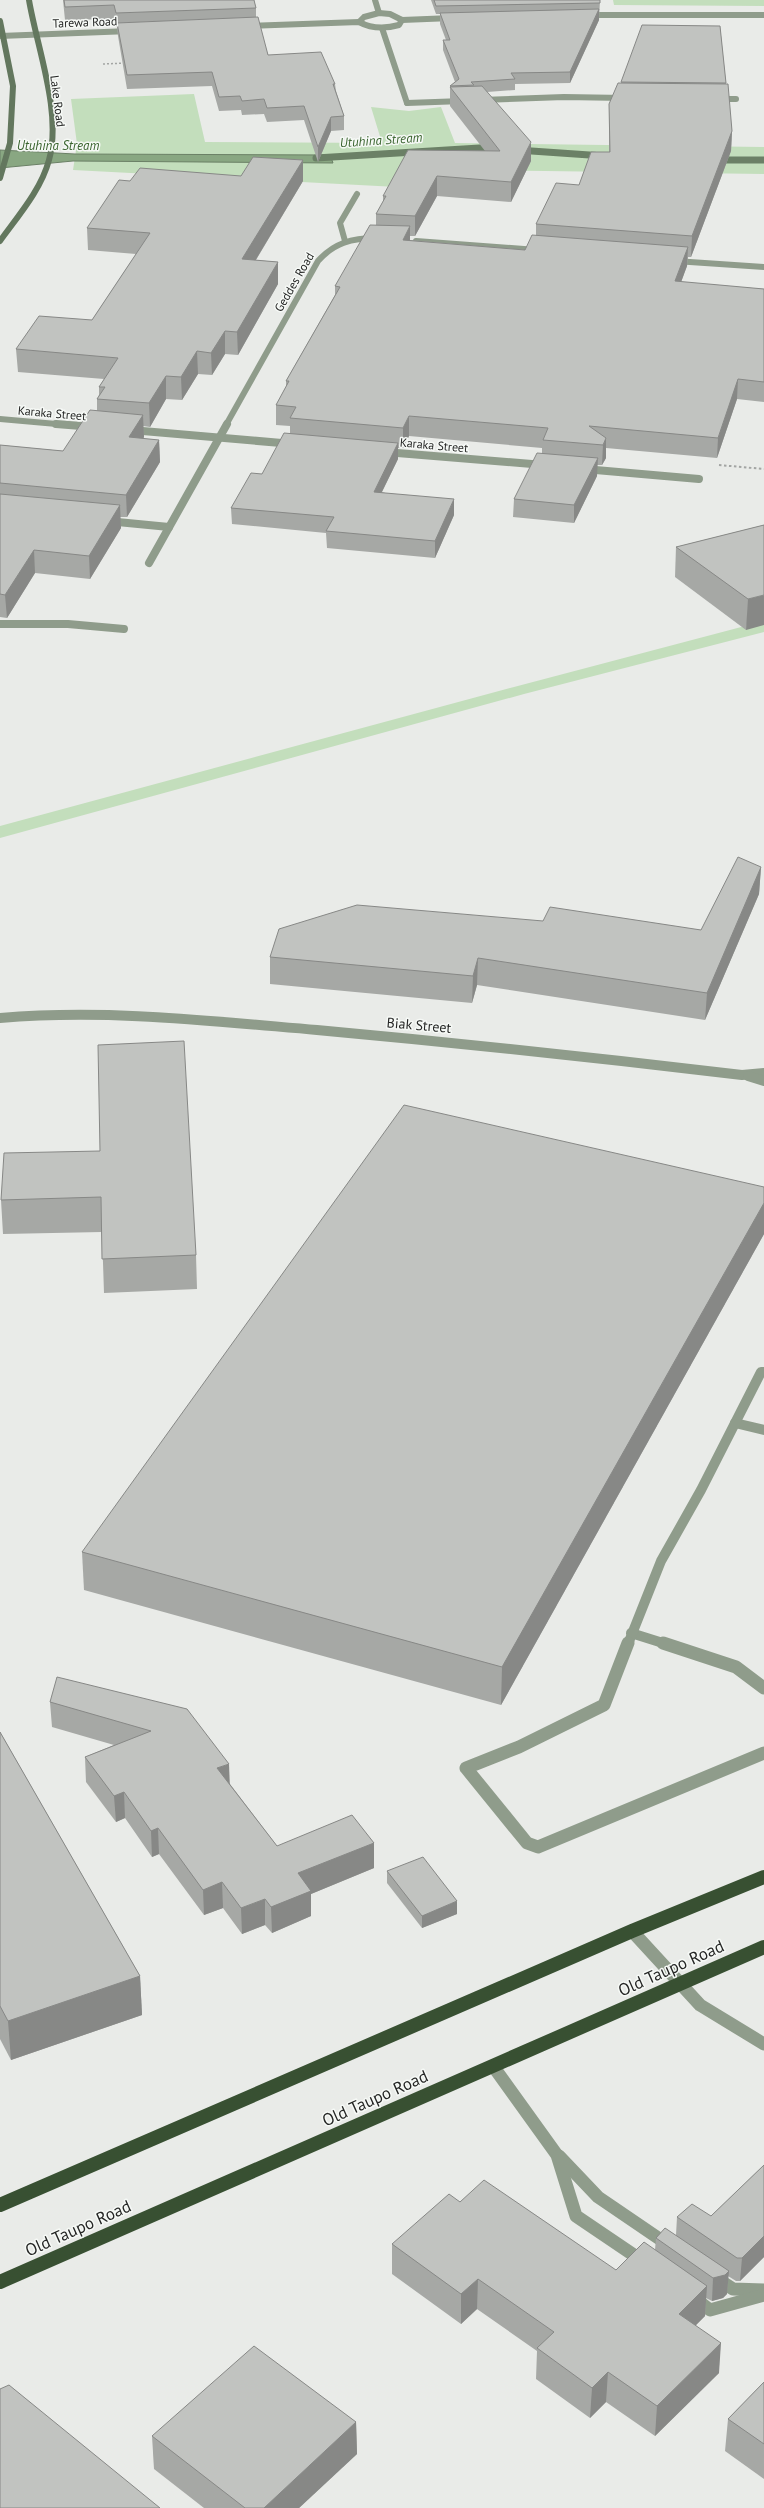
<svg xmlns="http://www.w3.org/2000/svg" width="764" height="2508" viewBox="0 0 764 2508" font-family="'PT Sans',sans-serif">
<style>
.green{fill:#c3debc}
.water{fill:#89a782;stroke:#6b8066}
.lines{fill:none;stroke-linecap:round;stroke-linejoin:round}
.stream{stroke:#6b8066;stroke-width:7}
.path-far1{stroke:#a3a5a3;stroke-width:1.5;stroke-dasharray:2 2;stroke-linecap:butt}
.path{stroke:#a3a5a3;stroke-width:2;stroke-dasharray:2.5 2.5;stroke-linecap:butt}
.service-far3{stroke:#8f9c8b;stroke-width:6}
.service-far2{stroke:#8f9c8b;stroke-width:8}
.service-far1{stroke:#8f9c8b;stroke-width:10}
.service{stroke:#8f9c8b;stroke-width:13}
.minor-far3{stroke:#8f9c8b;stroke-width:6}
.minor-far2{stroke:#8f9c8b;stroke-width:8}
.minor-far1{stroke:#8f9c8b;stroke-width:10}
.minor{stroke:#8f9c8b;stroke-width:13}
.secondary{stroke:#63775e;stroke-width:6}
.trunk{stroke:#385032;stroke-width:14}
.wall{fill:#a6a8a5}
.shaded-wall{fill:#878886}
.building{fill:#c1c3c0;stroke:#878886}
.labels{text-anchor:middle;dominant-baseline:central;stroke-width:3;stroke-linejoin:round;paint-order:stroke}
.far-street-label{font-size:12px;fill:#252625;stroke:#f6f9f6}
.far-water-label{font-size:13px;font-style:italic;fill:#3a642f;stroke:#f6f9f6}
.street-label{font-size:14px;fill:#252625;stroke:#f6f9f6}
.near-street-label{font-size:17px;fill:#252625;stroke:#f6f9f6}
</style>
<rect width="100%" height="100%" fill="#e9ebe8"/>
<g class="green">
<path d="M613,0H764V6L614,5Z"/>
<path d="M194,94L205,142L382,143L371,107L409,111L441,107L455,143L764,147V174L407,169L397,187L73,170L77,144L71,99Z"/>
<path d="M764,621V632L524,694L0,838V826L514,687Z"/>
</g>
<path class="water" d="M0,150L75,154L330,155L333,163L73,161L0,168Z"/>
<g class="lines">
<g class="stream">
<path d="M517,150L604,156"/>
<path d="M316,158L496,147"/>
<path d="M713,160H764"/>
</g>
<path class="path-far1" d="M103,64L126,63"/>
<path class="path" d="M719,465L764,469"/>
<g class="service-far3">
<path d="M717,99H736"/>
<path d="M481,100L564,97L625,98"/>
<path d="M407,103L463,101"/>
</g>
<g class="service-far2">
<path d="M107,521L169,527"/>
<path d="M0,624H68L124,629"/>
</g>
<g class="service-far1">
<path d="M735,1423L764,1430"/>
<path d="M631,1633L666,1644"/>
<path d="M628,1644L661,1561L701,1490L761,1372H764"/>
</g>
<g class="service">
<path d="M628,1643L604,1705L519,1747L466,1768L527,1843L538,1847L764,1753"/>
<path d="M663,1643L736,1667L764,1688"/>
<path d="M493,2066L557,2155L576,2216L644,2262"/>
<path d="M559,2156L598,2197L667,2244"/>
<path d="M716,2278L733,2289L764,2290"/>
<path d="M696,2299L710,2310L764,2295"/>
</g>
<g class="minor-far3">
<path d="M375,0L379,13"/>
<path d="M586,15H764"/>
<path d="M359,22L364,17L379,13L390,14L402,20L452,18"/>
<path d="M248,26L359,22C372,29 385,29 399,25L402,20"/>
<path d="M382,28L407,103"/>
<path d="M0,36L130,31"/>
<path d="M345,241L340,223L357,194"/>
<path d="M416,241L537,250"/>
<path d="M675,261L764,267"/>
<path d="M0,419L68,425"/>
<path d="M226,425L318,261C334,243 352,238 376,238"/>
</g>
<g class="minor-far2">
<path d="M56,424L94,427"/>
<path d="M131,430L293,444"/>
<path d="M385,452L544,465"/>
<path d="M584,469L699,479"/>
<path d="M149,563L227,424"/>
</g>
<g class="minor-far1">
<path d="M0,1018C107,1009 211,1021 317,1030C459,1043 601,1058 742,1075L764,1073"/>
<path d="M748,1076L764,1081"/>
</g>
<path class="minor" d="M632,1931L700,2005L764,2044"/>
<g class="secondary">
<path d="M0,21L13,86L10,143L0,178"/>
<path d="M0,241C18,216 41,190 49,160C62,112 37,48 29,0"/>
</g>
<g class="trunk">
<path d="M0,2205L632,1931L764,1877"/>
<path d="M0,2282L764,1947"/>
</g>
</g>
<g class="wall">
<path d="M63,0H254L256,8V17L268,55L335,84L336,91L344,116V130L331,131L318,162L304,120L267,122L264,114L242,115L241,110L219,111L212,86L127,89L118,36L117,27H116L115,19L65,20Z"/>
<path d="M431,0H600L599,20L570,83L515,84V90L487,92L531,161L511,202L437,196L415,236H410V240L525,250L536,236V224L579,185L609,152V104L621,83V82L720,26L726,84L732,131L731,151L691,257H688L687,266L681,282L764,289V402L737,399L717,458L606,448V458L602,465H597V476L574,523L513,517L514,499L542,454V448L409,436L403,448H398V459L382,492L454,515L435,558L327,548L326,533L232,524L231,508L262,474L290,434V426L276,425V405L286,387V381L335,295V286L376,225V214L383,202V196L485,151L450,106V86L455,82L443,50V40H446L440,24V14H436Z"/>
<path d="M303,160V181L256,260L278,262V284L238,355L225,354L212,375L198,374L182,400L166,399L150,427L143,426L144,437L143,439L159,440L160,462L127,517H120L121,528L90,579L35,573L7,618L0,617V445L63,451L97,411V399L99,395V387L104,379L18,372L16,349L92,320L136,254L88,250L87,228L130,181L241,176Z"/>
<path d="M764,525L746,630L675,577L676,547Z"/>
<path d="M761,867L759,894L705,1020L477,985L472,1003L270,984V957L543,921L701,930Z"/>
<path d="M100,1151L196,1255L197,1289L104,1293L102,1232L3,1234L1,1200Z"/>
<path d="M764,1187V1234L501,1705L84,1590L82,1552Z"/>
<path d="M50,1702L187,1709L230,1784L277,1846L374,1843V1868L311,1894V1916L272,1933L265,1925L242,1934L223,1908L204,1915L159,1854L152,1857L125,1818L116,1822L86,1782L85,1757L114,1745L52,1727Z"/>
<path d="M0,1732L140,1976L142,2015L11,2060L0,2039Z"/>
<path d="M387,1871L457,1914L422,1928L387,1883Z"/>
<path d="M764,2165V2257L740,2281H736L728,2276L727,2294L723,2298L712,2301L706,2298L705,2316L696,2325L719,2373L655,2436L606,2402L590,2418L536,2379L537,2351L477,2309L461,2324L392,2274V2244L460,2202L616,2270L655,2250L656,2238L676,2235L677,2217L711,2216Z"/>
<path d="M764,2382V2479L725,2451L728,2419Z"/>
<path d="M356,2422L357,2454L299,2508H204L154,2469L152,2436Z"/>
</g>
<g class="shaded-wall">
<path d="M599,9V20L570,83V72Z"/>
<path d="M331,117V131L318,162V147Z"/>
<path d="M732,131L731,151L691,257L692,236Z"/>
<path d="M531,142V161L511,202V182Z"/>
<path d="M303,160V181L243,281L242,259Z"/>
<path d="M437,176V196L415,236V216Z"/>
<path d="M410,226V245L403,240Z"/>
<path d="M688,247L687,266L674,301L675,281Z"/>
<path d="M278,262V284L238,355L237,332Z"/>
<path d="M225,331V354L212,375L211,353Z"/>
<path d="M197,351L198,374L182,400L181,377Z"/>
<path d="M166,376V399L150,427L149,403Z"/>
<path d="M738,379L737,399L717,458L718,438Z"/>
<path d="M143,415L144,437L130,460L129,437Z"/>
<path d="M409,416V436L403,448V428Z"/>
<path d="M606,438V458L602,465L603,445Z"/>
<path d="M159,440L160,462L127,517L126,495Z"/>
<path d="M398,443V459L374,508V492Z"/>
<path d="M598,458L597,476L574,523V505Z"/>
<path d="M454,499V515L435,558V541Z"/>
<path d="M120,505L121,528L90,579L89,556Z"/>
<path d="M34,550L35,573L7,618L5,595Z"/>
<path d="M764,595V625L746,630L748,599Z"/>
<path d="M761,867L759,894L705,1020L707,993Z"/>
<path d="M478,958L477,985L472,1003L473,976Z"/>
<path d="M764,1203V1234L501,1705L502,1667Z"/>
<path d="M229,1764L230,1789L217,1768Z"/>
<path d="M124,1792L125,1818L116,1822L114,1796Z"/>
<path d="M158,1828L159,1854L152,1857L151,1831Z"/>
<path d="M374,1843V1868L311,1894V1916L272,1933L271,1907L298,1873Z"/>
<path d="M222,1882L223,1908L204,1915L203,1890Z"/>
<path d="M265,1899V1925L242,1934L241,1908Z"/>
<path d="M457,1901V1914L422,1928V1916Z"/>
<path d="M140,1976L142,2015L11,2060L8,2021Z"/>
<path d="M764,2236V2257L740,2281L742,2258Z"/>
<path d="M729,2271L727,2294L723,2298L712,2301L713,2278Z"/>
<path d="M478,2279L477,2309L461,2324V2294Z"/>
<path d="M707,2286L705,2316L677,2344L679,2314Z"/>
<path d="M721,2343L719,2373L655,2436L657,2406Z"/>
<path d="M608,2372L606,2402L590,2418L592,2388Z"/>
<path d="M356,2422L357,2454L299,2508H264Z"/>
</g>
<g class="building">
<path d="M64,0H254L256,8L116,13L114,5L65,7Z"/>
<path d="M434,0H600V3L436,6Z"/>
<path d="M599,9L570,72L511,73L515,79L471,82L474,85L450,86L459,79L443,40H450L440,13Z"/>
<path d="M258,17L268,55L321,52L335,84H333L344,116L331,117L318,147L304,106L267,108L264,99L242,101L240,96L219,97L212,72L127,75L117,23Z"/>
<path d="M642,25L720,26L726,83L621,82Z"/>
<path d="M618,83L728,84L732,131L692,236L536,224L556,183L579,185L591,152H610L609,104Z"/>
<path d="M482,86L531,142L511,182L437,176L415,216L376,214L386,196H383L408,150L500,151L450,87Z"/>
<path d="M253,157L303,160L242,259L278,262L237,332L225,331L211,353L197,351L181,377L166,376L149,403L97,399L105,387H99L118,358L16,349L39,316L92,320L150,233L87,228L119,180L130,181L140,168L241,176Z"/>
<path d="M370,225L410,226L403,240L525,250L532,235L688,247L675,281L764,289V382L738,379L718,438L589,426L606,438L603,445L543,440L548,428L409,416L403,428L290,418L296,407L276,405L289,381H286L340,287L335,286Z"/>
<path d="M90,410L143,415L129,437L159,440L126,495L0,483V445L63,451Z"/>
<path d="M284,433L398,443L374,492L454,499L435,541L326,531L334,517L231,508L251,473L262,474Z"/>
<path d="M537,453L598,458L574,505L514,499Z"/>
<path d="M0,494L120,505L89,556L34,550L5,595L0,594Z"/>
<path d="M764,525V595L748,599L676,547Z"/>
<path d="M738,857L761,867L707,993L478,958L473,976L270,957L279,929L357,905L543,921L550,907L701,930Z"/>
<path d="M184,1041L196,1255L102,1259L101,1197L1,1200L4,1153L100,1151L98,1045Z"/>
<path d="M404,1105L764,1187V1203L502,1667L82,1552Z"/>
<path d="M57,1677L187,1709L229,1764L217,1768L277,1846L352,1815L374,1843L298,1873L311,1891L271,1907L265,1899L241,1908L222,1882L203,1890L158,1828L151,1831L124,1792L114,1796L85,1757L151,1731L50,1702Z"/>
<path d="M0,1732L140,1976L8,2021L0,2006Z"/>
<path d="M423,1857L457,1901L422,1916L387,1871Z"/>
<path d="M764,2165V2236L742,2258H737L677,2217L692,2204L711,2216Z"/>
<path d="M484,2180L616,2270L644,2242L707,2286L679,2314L721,2343L657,2406L608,2372L592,2388L537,2348L554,2332L478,2279L461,2294L392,2244L449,2194L460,2202Z"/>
<path d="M665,2228L729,2271L725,2275L713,2278L656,2238Z"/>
<path d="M254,2346L356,2422L264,2508H245L152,2436Z"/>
<path d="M764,2382V2444L728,2419Z"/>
<path d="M9,2385L160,2508H0V2389Z"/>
</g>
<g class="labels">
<g class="far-street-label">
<text transform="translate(85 22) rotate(-2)">Tarewa Road</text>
<text transform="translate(58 101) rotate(83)">Lake Road</text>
<text transform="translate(294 282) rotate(-60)">Geddes Road</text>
<text transform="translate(52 413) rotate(5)">Karaka Street</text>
<text transform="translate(434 445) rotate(5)">Karaka Street</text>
</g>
<g class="far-water-label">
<text transform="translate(381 140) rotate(-4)">Utuhina Stream</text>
<text x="58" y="145">Utuhina Stream</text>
</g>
<g class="street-label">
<text transform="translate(419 1025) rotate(5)">Biak Street</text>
</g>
<g class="near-street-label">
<text transform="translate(671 1968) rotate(-24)">Old Taupo Road</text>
<text transform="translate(375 2098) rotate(-24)">Old Taupo Road</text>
<text transform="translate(78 2228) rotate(-24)">Old Taupo Road</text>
</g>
</g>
</svg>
